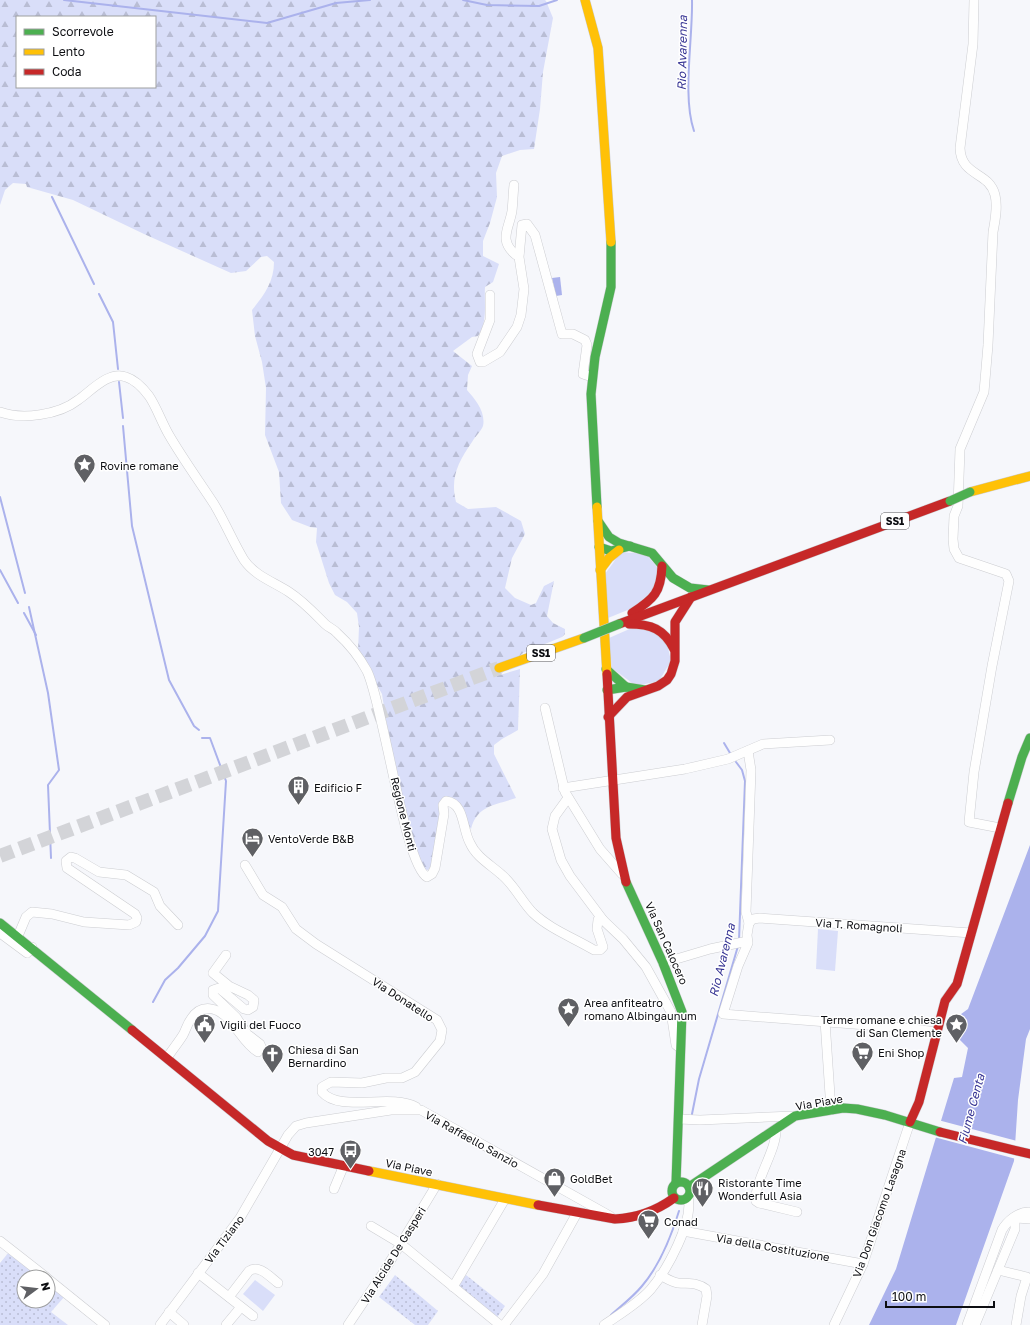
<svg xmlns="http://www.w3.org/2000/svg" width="1030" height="1325" viewBox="0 0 1030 1325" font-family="'Golos Text',sans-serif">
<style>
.grass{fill:#d9def9}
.forest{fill:url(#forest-firs);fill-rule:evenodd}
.park{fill:url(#park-dots)}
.water{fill:#abb2ec}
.pier{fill:#f6f7fb}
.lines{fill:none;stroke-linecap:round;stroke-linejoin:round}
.stream{stroke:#abb2ec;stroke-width:2}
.primary-tunnel{stroke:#d3d4d8;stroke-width:14;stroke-dasharray:14 7;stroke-linecap:butt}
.street-casing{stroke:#cccdd1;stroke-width:10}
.fast-casing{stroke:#cccdd1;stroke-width:10}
.slow-casing{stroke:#cccdd1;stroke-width:10}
.jam-casing{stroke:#cccdd1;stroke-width:10}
.street{stroke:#fefefe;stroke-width:9}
.fast{stroke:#4caf50;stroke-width:9}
.slow{stroke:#ffc107;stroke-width:9}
.jam{stroke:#c62828;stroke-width:9}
.fast-bridge-casing{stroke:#cccdd1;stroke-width:10;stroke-linecap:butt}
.fast-bridge{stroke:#4caf50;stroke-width:9}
.labels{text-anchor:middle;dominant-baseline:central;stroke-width:3;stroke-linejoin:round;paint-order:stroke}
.shield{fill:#fff;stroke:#565659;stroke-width:1}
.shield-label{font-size:10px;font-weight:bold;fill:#0d0e12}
.poi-label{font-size:11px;fill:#0d0e12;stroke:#fff;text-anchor:start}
.street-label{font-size:11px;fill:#0d0e12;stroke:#fff}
.water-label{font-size:12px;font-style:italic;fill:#373594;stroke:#fff}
</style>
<defs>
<pattern id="forest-firs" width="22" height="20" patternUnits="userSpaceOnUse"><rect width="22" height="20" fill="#d9def9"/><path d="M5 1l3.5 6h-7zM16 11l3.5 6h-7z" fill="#b9bdd4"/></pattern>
<pattern id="park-dots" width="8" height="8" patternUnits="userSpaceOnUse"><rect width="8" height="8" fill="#d9def9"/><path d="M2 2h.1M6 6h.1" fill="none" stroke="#b9bdd4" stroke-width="1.8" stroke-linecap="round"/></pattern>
</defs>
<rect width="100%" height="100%" fill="#f6f7fb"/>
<g class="grass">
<path d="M621,552L646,554L657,567L659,584L635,607L608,618L605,574Z"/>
<path d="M646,626L666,639L671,661L659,681L636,686L612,668L609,638L634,627Z"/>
<path d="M818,929L838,931L835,971L816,969Z"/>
<path d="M255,1280L275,1295L263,1311L243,1294Z"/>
</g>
<path class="forest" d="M0,0H545L546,1L553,18L543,72L540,109L534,149L520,150L502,156L496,173L497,197L490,223L483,241V256L499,264L493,282L485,287C484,304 488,321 478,336L472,337L453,351L472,366L468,375L467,390C475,399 486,412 483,426C481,431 475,437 472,442C458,462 450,478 456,502L468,509L496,507L521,521L525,534L512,558L505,588L515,598L531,605L536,603L544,586L554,581L547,616L553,623L565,629V634L562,637L523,653L500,675L520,669L518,730L502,739L494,745V754L516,798C496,805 477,805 471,829C462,817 464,799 446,798L433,863L428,870L423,869L405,811L390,746L382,694L358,651L359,627L357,613L347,602L335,595L329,583L316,542L317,528L310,527L292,520L281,503L279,472L265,435L266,388L262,362L255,336L252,310C264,295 274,282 274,262L267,256L261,257L246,271L231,273L144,234L73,200L27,187L26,184L13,183L5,190L0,205ZM17,17H155V87H17Z"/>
<g class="park">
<path d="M9,1252L39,1277H24V1301H48V1284L65,1296L51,1312L68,1325H0V1263Z"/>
<path d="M395,1275L438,1311L428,1325H415L379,1297Z"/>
<path d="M466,1275L505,1306L496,1319L456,1288Z"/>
</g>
<g class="water">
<path d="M560,277L562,295L556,296L552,278Z"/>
<path d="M1030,845V1029L1026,1039L1018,1100L1014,1161L956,1325H869L896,1269L954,1078L962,1077L968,1048L953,1033L957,1017L968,1009Z"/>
</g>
<path class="pier" d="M938,1120L1017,1141L1016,1159L934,1137Z"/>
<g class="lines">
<g class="stream">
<path d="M64,0L267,23L336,3L370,0"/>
<path d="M463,0L487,5L539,6L557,0"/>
<path d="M692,0C693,38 682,96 694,131"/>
<path d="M52,197L94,284"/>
<path d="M99,294L113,322L118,369"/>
<path d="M119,382L123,418"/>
<path d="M123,426L132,526L169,680L194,726L199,730"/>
<path d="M0,497L25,593"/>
<path d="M0,570L18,603"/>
<path d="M29,607L48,693L59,770L48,785L51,858"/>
<path d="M24,613L36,635"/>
<path d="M724,743L730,753"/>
<path d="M736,762L742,770L745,781L739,940"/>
<path d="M153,1002L165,980L178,968L205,936L218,911L226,781L210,738H202"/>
<path d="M692,1114L699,1079L738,946"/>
<path d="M611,1315C621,1306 633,1297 642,1286C660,1265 671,1237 679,1211"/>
</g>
<path class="primary-tunnel" d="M0,856L499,668"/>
<defs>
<g id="street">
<path d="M974,0L973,44L960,148C961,177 989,171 995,195C998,207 995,221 993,232L988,345L984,392L960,449L958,506L954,516L953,539L954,549L959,558L1006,574L1009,581L992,666L974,772L969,822L1000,828"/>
<path d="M514,185C513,194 513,202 512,211C509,229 498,240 516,255L519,253"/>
<path d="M490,295V320L477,354L480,362H483L500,352L517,327L521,315L524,289L519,257L522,225L527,224L535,235L562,334H573L585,340L587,345L583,374L592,377"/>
<path d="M0,412C22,420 59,415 78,400C90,392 109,370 126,377C136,380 143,388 149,396C156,406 162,423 169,435C183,459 199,481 214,504C225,522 233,542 244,560C255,576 274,582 289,592C303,601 314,613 325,624C329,628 334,629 337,633C348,643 360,658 367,671C383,704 405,866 427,877L432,874L435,868L444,814L443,805L446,801C465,803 462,829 470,843C476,857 491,865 502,875C515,886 522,902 533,913C550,929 574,938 594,950H600L603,947L597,929L598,920H603"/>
<path d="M545,708L565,792L600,849L622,874"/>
<path d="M748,751L751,770L746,912L749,923L747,935L748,943L738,966L723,1014L905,1028L937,1032"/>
<path d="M563,788L685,769L728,759L763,744L830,740"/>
<path d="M568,798L555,816L552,829L561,860L570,876L603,920L623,939L646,967L671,1012L676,1045L680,1048"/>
<path d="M245,865L263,895L282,907L296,929L316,944L437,1020L442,1030L440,1041L415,1072L402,1078H386L362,1083L331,1082L322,1087V1092C340,1113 390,1093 416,1107"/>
<path d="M749,923L753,919L760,918L971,933"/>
<path d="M0,933L27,953L32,947"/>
<path d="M18,936L26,917L32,912L52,914L84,922L129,925L136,922L137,918L135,914L67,868L66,861L71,857L75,858L99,872L126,875L154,892L160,906L178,925"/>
<path d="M663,963L710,949L743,942"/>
<path d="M825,1021L831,1110"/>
<path d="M167,1058C172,1050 178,1043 183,1035C186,1030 187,1024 191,1019C201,1003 218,1007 229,1020C239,1030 245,1044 258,1052L262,1049L260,1044L247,1034L236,1017L213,995V990L219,988L244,1009L248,1010L253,1007L254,1000L248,995L229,986L213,973L226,955"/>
<path d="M679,1119L700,1120L794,1116"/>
<path d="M776,1129C777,1150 754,1181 756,1201L759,1203L797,1212"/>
<path d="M334,1189L344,1165"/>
<path d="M1015,1218L1030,1219"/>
<path d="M371,1226L401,1244L500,1325"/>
<path d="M683,1231L863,1264"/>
<path d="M0,1241L46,1277"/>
<path d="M998,1270L1027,1277L1021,1296L1016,1325"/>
<path d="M198,1273L253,1316"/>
<path d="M660,1275C666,1278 671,1282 678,1283C689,1284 697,1282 706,1289L707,1296L702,1325"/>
<path d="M48,1279L105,1325"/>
<path d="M453,1287L505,1199"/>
<path d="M229,1297L249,1271C259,1264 270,1277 278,1283"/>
<path d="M169,1312L184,1325"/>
<path d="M160,1325L240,1218L288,1135L296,1126L306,1123L391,1110H421L610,1216"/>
<path d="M226,1325L241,1307"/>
<path d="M348,1325L383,1273L437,1184"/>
<path d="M504,1325L543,1274L577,1213"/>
<path d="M604,1325C620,1314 639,1303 651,1289C667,1270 694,1221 688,1197"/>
<path d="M834,1325L863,1264L910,1122"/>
<path d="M967,1325L1002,1230C1007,1221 1019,1211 1030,1212"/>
<path d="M975,1325L1015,1229V1218"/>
</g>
<g id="fast">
<path d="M597,507L591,394L595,357L611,287V242"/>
<path d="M598,521L609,537L619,543L652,553L673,578L690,588L708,590"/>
<path d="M599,547L611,551L630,546"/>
<path d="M606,669L626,687"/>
<path d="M607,690L626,687L645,690"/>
<path d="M1008,803L1022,757L1030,738"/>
<path d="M626,882L663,963L682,1012L676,1183"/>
<path d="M0,923L132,1030"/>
<circle cx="681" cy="1191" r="9"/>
<path d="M689,1187L795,1116L843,1108L857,1109L885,1115L940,1132"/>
</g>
<g id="slow">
<path d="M585,0L598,48L611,242"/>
<path d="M970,492L1030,476"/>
<path d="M597,507L607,674"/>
<path d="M600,570L609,558L619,550"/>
<path d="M499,668L584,638"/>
<path d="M369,1171L538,1205"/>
</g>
<g id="jam">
<path d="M632,613C654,599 661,592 662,566"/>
<path d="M619,624L950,501"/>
<path d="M629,624C651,624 664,629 674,649"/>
<path d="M607,674L616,838L626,882"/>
<path d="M608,717L627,697L658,686L667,680L671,674L675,661V622L691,597"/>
<path d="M132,1030L268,1141L293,1155L369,1171"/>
<path d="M910,1122L919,1102L945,1001L957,984L1008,803"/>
<path d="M940,1132L1030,1154"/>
<path d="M538,1205L615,1219C637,1218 656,1211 674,1198"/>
</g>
</defs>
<use href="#street" class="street-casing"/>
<use href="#fast" class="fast-casing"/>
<use href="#slow" class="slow-casing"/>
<use href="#jam" class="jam-casing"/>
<use href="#street" class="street"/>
<use href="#fast" class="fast"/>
<use href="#slow" class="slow"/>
<use href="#jam" class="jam"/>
<defs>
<g id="fast-bridge">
<path d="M950,501L970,492"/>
<path d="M584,638L619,624"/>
</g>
</defs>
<use href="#fast-bridge" class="fast-bridge-casing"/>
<use href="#fast-bridge" class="fast-bridge"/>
</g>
<defs>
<symbol id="sight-pin" viewBox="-11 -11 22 30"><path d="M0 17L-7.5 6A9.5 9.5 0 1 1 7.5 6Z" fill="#5f6064" stroke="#fff"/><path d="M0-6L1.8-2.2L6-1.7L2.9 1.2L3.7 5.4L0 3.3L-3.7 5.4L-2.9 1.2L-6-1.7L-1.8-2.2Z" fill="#fff"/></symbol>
<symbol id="building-pin" viewBox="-11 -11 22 30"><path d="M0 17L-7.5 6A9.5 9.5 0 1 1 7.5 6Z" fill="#5f6064" stroke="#fff"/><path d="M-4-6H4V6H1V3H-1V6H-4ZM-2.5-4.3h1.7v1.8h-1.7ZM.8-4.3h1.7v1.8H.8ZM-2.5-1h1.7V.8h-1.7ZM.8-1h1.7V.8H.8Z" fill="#fff"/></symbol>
<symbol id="hotel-pin" viewBox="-11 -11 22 30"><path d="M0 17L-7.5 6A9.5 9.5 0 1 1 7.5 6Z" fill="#5f6064" stroke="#fff"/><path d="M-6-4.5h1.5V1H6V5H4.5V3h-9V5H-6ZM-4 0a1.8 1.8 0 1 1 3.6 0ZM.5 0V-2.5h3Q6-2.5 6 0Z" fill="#fff"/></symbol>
<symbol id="civic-pin" viewBox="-11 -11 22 30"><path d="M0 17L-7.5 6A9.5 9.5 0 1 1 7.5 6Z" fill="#5f6064" stroke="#fff"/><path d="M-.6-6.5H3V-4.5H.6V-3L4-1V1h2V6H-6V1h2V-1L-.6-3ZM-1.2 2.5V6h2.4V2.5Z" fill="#fff"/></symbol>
<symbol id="supermarket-pin" viewBox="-11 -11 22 30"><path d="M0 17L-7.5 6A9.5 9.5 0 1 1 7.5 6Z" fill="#5f6064" stroke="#fff"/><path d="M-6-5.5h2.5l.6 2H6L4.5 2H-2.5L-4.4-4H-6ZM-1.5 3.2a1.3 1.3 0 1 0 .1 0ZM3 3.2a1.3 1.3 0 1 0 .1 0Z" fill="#fff"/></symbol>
<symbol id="church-pin" viewBox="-11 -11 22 30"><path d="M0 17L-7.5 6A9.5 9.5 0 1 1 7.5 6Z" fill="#5f6064" stroke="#fff"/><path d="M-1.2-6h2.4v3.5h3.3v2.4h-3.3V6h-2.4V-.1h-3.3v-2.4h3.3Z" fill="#fff"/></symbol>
<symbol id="bus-pin" viewBox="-11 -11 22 30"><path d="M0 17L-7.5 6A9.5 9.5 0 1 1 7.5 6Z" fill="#5f6064" stroke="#fff"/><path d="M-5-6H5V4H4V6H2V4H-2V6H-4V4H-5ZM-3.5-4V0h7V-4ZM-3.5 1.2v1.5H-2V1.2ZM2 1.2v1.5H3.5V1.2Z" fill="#fff"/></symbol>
<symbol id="shop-pin" viewBox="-11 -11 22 30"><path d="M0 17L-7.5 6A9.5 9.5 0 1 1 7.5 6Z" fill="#5f6064" stroke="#fff"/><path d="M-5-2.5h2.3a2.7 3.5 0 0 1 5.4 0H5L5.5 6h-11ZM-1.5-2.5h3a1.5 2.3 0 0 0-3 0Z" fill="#fff"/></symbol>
<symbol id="restaurant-pin" viewBox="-11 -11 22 30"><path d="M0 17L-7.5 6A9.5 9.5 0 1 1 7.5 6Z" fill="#5f6064" stroke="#fff"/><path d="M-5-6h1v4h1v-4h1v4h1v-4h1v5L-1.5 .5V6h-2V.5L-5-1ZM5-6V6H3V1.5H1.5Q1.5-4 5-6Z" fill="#fff"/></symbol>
</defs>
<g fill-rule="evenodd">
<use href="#sight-pin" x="72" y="452" width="25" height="34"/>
<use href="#building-pin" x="286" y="774" width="25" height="34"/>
<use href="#hotel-pin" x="240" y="826" width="25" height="34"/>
<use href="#sight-pin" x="556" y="996" width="25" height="34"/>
<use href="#civic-pin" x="192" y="1012" width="25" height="34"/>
<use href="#sight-pin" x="944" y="1012" width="25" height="34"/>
<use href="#supermarket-pin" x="850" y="1040" width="25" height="34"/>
<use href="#church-pin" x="260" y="1042" width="25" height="34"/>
<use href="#bus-pin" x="338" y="1138" width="25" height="34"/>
<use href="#shop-pin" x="542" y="1166" width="25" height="34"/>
<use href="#restaurant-pin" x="690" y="1176" width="25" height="34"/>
<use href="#supermarket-pin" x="636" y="1208" width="25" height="34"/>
</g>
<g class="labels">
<g class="shield">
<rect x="881" y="513" width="28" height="16" rx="3"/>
<rect x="527" y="645" width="28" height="16" rx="3"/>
</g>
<g class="shield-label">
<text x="895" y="521">SS1</text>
<text x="541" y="653">SS1</text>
</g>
<g class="poi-label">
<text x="100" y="465">Rovine romane</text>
<text x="314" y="787">Edificio F</text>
<text x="268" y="838">VentoVerde B&amp;B</text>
<text x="584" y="1002">Area anfiteatro<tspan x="584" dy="13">romano Albingaunum</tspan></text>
<text x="942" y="1019" text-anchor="end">Terme romane e chiesa<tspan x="942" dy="13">di San Clemente</tspan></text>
<text x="220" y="1024">Vigili del Fuoco</text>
<text x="288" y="1049">Chiesa di San<tspan x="288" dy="13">Bernardino</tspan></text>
<text x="878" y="1052">Eni Shop</text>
<text x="334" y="1151" text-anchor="end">3047</text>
<text x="570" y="1178">GoldBet</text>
<text x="718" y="1182">Ristorante Time<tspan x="718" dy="13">Wonderfull Asia</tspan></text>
<text x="664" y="1221">Conad</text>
</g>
<g class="street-label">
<text transform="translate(404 814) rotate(76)">Regione Monti</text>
<text transform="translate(859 925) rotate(4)">Via T. Romagnoli</text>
<text transform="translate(667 943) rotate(66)">Via San Calocero</text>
<text transform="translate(403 999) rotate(33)">Via Donatello</text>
<text transform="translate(819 1102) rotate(-10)">Via Piave</text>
<text transform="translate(472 1139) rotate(29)">Via Raffaello Sanzio</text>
<text transform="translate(409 1167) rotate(12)">Via Piave</text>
<text transform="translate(879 1213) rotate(-70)">Via Don Giacomo Lasagna</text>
<text transform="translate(224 1239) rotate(-53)">Via Tiziano</text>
<text transform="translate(773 1247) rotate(10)">Via della Costituzione</text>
<text transform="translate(393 1255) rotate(-58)">Via Alcide De Gasperi</text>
</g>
<g class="water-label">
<text transform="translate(682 53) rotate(-89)">Rio Avarenna</text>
<text transform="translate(722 960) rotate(-76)">Rio Avarenna</text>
<text transform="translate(971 1109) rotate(-75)">Fiume Centa</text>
</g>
</g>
<rect x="16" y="16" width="140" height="72" fill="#ffffff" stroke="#9e9fa0"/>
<rect x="24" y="29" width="20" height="6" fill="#4caf50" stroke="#9e9fa0"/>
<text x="52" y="36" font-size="12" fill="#0d0e12">Scorrevole</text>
<rect x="24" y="49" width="20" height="6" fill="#ffc107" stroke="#9e9fa0"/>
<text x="52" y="56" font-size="12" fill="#0d0e12">Lento</text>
<rect x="24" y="69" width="20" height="6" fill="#c62828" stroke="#9e9fa0"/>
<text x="52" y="76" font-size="12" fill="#0d0e12">Coda</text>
<g transform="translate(36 1289) rotate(75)"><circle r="19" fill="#ffffff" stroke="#9e9fa0"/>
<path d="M0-3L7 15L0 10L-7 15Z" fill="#5f6064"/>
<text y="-6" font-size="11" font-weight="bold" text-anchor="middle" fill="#0d0e12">N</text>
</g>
<path d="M886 1301v6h108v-6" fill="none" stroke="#0d0e12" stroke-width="2"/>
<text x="892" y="1301" font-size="12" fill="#0d0e12" stroke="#ffffff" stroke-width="3" paint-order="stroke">100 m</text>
</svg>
